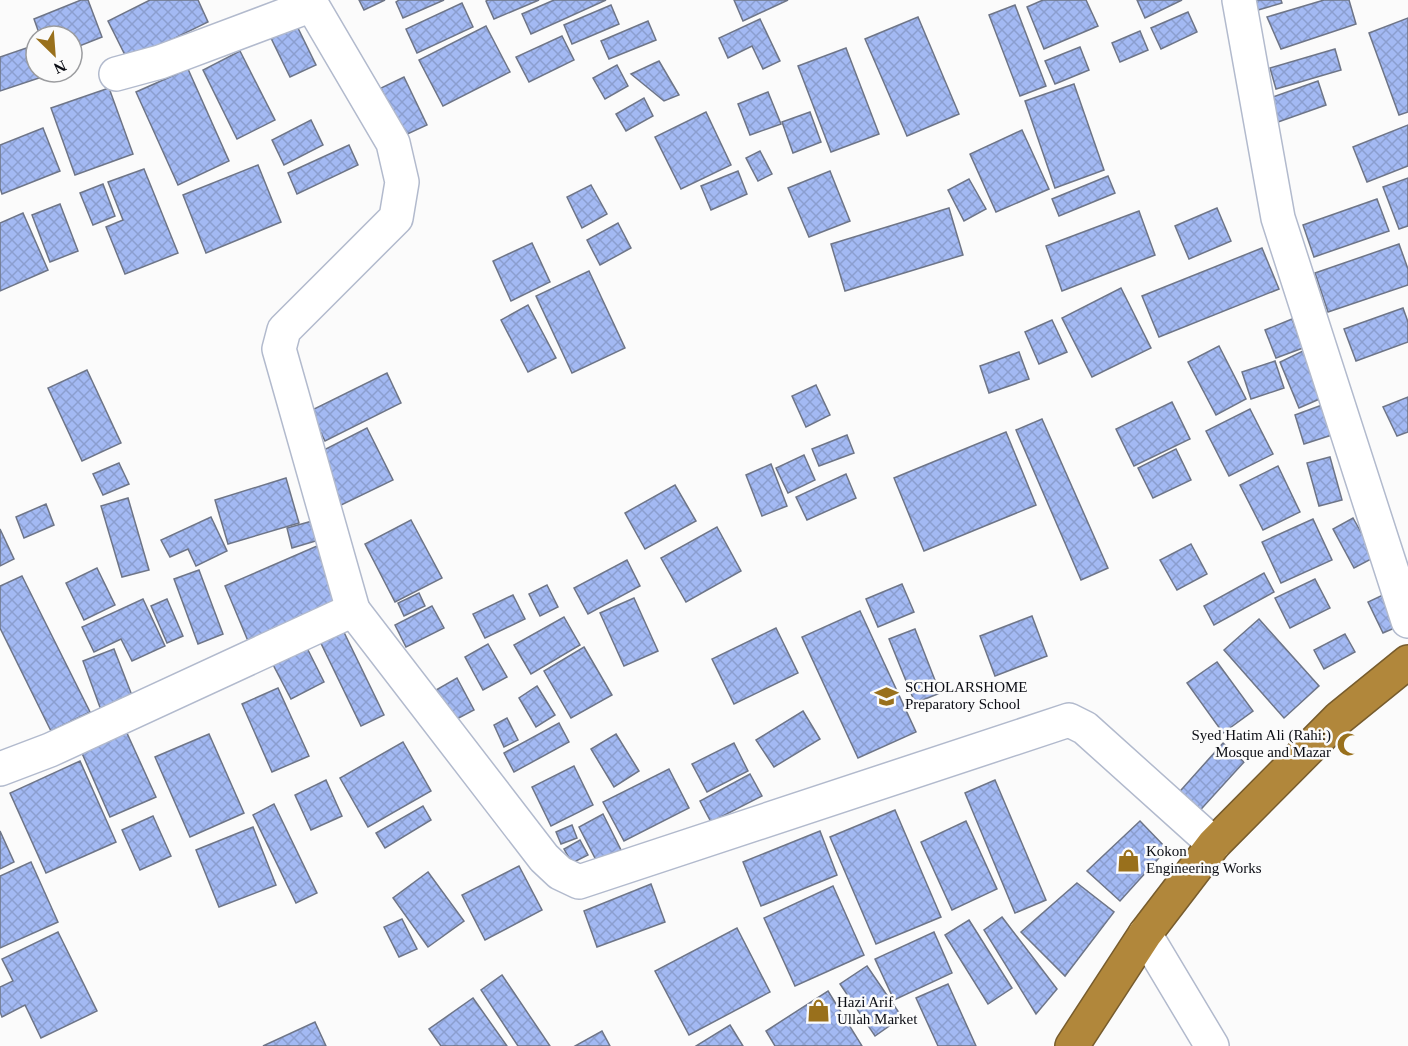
<svg xmlns="http://www.w3.org/2000/svg" width="1408" height="1046" viewBox="0 0 1408 1046" font-family="Georgia,serif">
<style>
.building{fill:url(#building-cross-hatch);stroke:#6e7587;stroke-width:1.5}
.lines{fill:none;stroke-linecap:round;stroke-linejoin:round}
.minor-casing{stroke:#b2bacd;stroke-width:36}
.highway-casing{stroke:#775c2d;stroke-width:36}
.minor{stroke:#fff;stroke-width:33}
.highway{stroke:#b1873b;stroke-width:33}
.labels{text-anchor:middle;dominant-baseline:central;stroke-width:5;stroke-linejoin:round;paint-order:stroke}
.poi-label{font-size:15px;fill:#0b0d14;stroke:#fbfbfb;text-anchor:start}
</style>
<defs>
<pattern id="building-cross-hatch" width="8" height="8" patternUnits="userSpaceOnUse" patternTransform="scale(1.5)"><rect width="8" height="8" fill="#a3b9f3"/><path d="M0 0l8 8M0 8l8-8" fill="none" stroke="#8b9ecf"/></pattern>
</defs>
<rect width="100%" height="100%" fill="#fbfbfb"/>
<g class="building">
<path d="M81,0H88L102,37L72,49V36H40L34,19Z"/>
<path d="M150,0H198L208,22L128,61L108,21Z"/>
<path d="M359,0H385L364,10Z"/>
<path d="M399,0H444L403,18L396,2Z"/>
<path d="M488,0H539L494,19L486,1Z"/>
<path d="M554,0H606L531,34L522,14Z"/>
<path d="M734,0H788L743,21Z"/>
<path d="M1043,0H1086L1098,26L1044,49L1027,7Z"/>
<path d="M1137,0H1182L1145,18Z"/>
<path d="M1255,0H1281L1282,3L1258,10Z"/>
<path d="M1324,0H1349L1356,24L1281,49L1267,17Z"/>
<path d="M462,3L473,27L417,53L406,29Z"/>
<path d="M611,5L619,24L572,44L564,25Z"/>
<path d="M1015,5L1046,86L1020,96L989,15Z"/>
<path d="M1188,12L1197,32L1161,49L1151,28Z"/>
<path d="M918,17L959,114L907,136L865,39Z"/>
<path d="M1408,18V112L1399,115L1369,33Z"/>
<path d="M760,19L780,61L763,69L752,46L728,58L719,38Z"/>
<path d="M648,21L656,40L609,59L601,41Z"/>
<path d="M295,22L316,65L290,77L269,34Z"/>
<path d="M486,26L510,72L443,106L419,60Z"/>
<path d="M1140,31L1148,50L1120,62L1112,43Z"/>
<path d="M562,36L574,60L529,82L516,57Z"/>
<path d="M35,45L36,72H44L45,76L0,91V57Z"/>
<path d="M1080,47L1089,70L1055,84L1045,61Z"/>
<path d="M846,48L879,134L831,152L798,66Z"/>
<path d="M1335,49L1341,70L1276,89L1270,68Z"/>
<path d="M240,51L275,120L237,139L203,70Z"/>
<path d="M659,61L679,95L664,101L631,74Z"/>
<path d="M617,65L628,86L605,99L593,78Z"/>
<path d="M188,69L229,161L178,185L136,92Z"/>
<path d="M404,77L427,125L403,136L381,88Z"/>
<path d="M1318,81L1326,105L1278,122L1270,98Z"/>
<path d="M1074,84L1104,170L1055,188L1025,101Z"/>
<path d="M109,88L133,154L75,175L51,108Z"/>
<path d="M768,92L781,124L750,135L738,104Z"/>
<path d="M644,98L653,116L626,131L616,114Z"/>
<path d="M706,112L731,165L681,189L655,137Z"/>
<path d="M810,112L821,142L793,153L782,122Z"/>
<path d="M311,120L323,145L284,165L272,140Z"/>
<path d="M1408,125V166L1367,182L1353,147Z"/>
<path d="M43,128L60,171L2,194L0,188V145Z"/>
<path d="M1022,130L1049,189L996,212L970,154Z"/>
<path d="M349,145L358,165L297,194L288,173Z"/>
<path d="M760,151L772,174L758,181L746,158Z"/>
<path d="M258,165L281,222L206,253L183,195Z"/>
<path d="M144,169L178,253L125,274L106,227L123,220L108,182Z"/>
<path d="M738,171L747,194L711,210L701,186Z"/>
<path d="M830,171L850,221L809,237L788,188Z"/>
<path d="M1108,176L1115,193L1059,216L1052,199Z"/>
<path d="M1408,178V226L1399,229L1383,187Z"/>
<path d="M969,179L986,209L964,221L948,190Z"/>
<path d="M103,184L115,216L93,225L80,193Z"/>
<path d="M591,185L607,214L582,228L567,197Z"/>
<path d="M1377,199L1389,231L1314,257L1303,225Z"/>
<path d="M60,204L78,251L50,262L32,215Z"/>
<path d="M949,208L963,255L845,291L831,244Z"/>
<path d="M1217,208L1231,241L1189,259L1175,226Z"/>
<path d="M1139,211L1155,255L1062,291L1046,246Z"/>
<path d="M23,213L48,270L0,291V223Z"/>
<path d="M618,223L631,248L600,265L587,240Z"/>
<path d="M532,243L550,282L511,301L493,261Z"/>
<path d="M1399,244L1408,269V285L1328,312L1315,273Z"/>
<path d="M1262,248L1279,289L1159,337L1142,296Z"/>
<path d="M589,271L625,348L572,373L536,296Z"/>
<path d="M1121,288L1151,348L1092,377L1062,318Z"/>
<path d="M528,305L556,358L528,372L501,320Z"/>
<path d="M1403,308L1408,322V342L1356,361L1344,329Z"/>
<path d="M1292,319L1303,348L1276,358L1265,330Z"/>
<path d="M1052,320L1067,352L1039,364L1025,332Z"/>
<path d="M1219,346L1246,399L1216,415L1188,362Z"/>
<path d="M1305,350L1324,397L1299,408L1280,362Z"/>
<path d="M1019,352L1029,379L989,393L980,366Z"/>
<path d="M1275,361L1284,388L1251,399L1242,372Z"/>
<path d="M87,370L121,443L82,461L48,388Z"/>
<path d="M387,373L401,403L325,441L310,411Z"/>
<path d="M816,385L830,415L806,427L792,396Z"/>
<path d="M1408,397V432L1397,436L1383,407Z"/>
<path d="M1172,402L1190,439L1134,466L1116,429Z"/>
<path d="M1322,405L1332,435L1304,444L1295,415Z"/>
<path d="M1250,409L1273,454L1229,476L1206,431Z"/>
<path d="M1042,419L1108,568L1081,580L1016,430Z"/>
<path d="M367,428L393,480L337,507L312,456Z"/>
<path d="M1006,432L1036,505L924,551L894,478Z"/>
<path d="M847,435L854,453L819,466L812,449Z"/>
<path d="M1176,449L1191,480L1153,498L1138,468Z"/>
<path d="M804,455L815,480L788,493L776,468Z"/>
<path d="M1330,457L1342,500L1319,506L1307,463Z"/>
<path d="M119,463L129,484L103,495L93,474Z"/>
<path d="M771,464L787,506L762,516L746,475Z"/>
<path d="M1278,466L1300,512L1263,530L1240,485Z"/>
<path d="M846,474L856,498L807,520L796,497Z"/>
<path d="M286,478L299,523L228,544L215,500Z"/>
<path d="M675,485L696,521L645,549L625,513Z"/>
<path d="M128,498L149,570L122,577L101,506Z"/>
<path d="M46,504L54,525L24,538L16,517Z"/>
<path d="M211,517L227,551L196,566L188,549L170,557L161,540Z"/>
<path d="M323,518L329,537L292,548L287,528Z"/>
<path d="M1353,518L1375,557L1354,568L1333,529Z"/>
<path d="M1313,519L1332,560L1281,583L1262,542Z"/>
<path d="M411,520L442,578L395,602L365,544Z"/>
<path d="M717,527L741,571L686,602L661,558Z"/>
<path d="M0,529L14,559L0,566Z"/>
<path d="M1191,544L1207,574L1177,590L1160,560Z"/>
<path d="M317,546L341,601L248,641L225,586Z"/>
<path d="M627,560L640,586L588,614L574,588Z"/>
<path d="M97,568L115,605L84,620L66,583Z"/>
<path d="M199,570L223,634L198,644L174,579Z"/>
<path d="M1264,573L1274,592L1214,625L1204,606Z"/>
<path d="M22,576L90,712L51,731L0,628V586Z"/>
<path d="M1315,579L1330,608L1290,628L1275,598Z"/>
<path d="M902,584L914,612L878,627L866,599Z"/>
<path d="M547,585L558,607L540,616L529,594Z"/>
<path d="M419,593L425,606L404,616L398,603Z"/>
<path d="M1385,594L1399,626L1383,633L1368,602Z"/>
<path d="M513,595L525,619L485,638L473,614Z"/>
<path d="M634,598L658,651L624,666L600,613Z"/>
<path d="M143,599L165,646L132,661L121,639L94,652L82,627Z"/>
<path d="M167,599L183,636L167,643L151,606Z"/>
<path d="M432,606L444,628L406,647L395,625Z"/>
<path d="M860,611L916,732L858,758L802,637Z"/>
<path d="M1032,616L1047,656L995,676L980,636Z"/>
<path d="M564,617L580,645L531,674L514,645Z"/>
<path d="M1259,619L1319,686L1284,718L1224,650Z"/>
<path d="M339,622L384,715L361,726L316,633Z"/>
<path d="M776,628L798,673L734,704L712,659Z"/>
<path d="M915,629L940,693L915,703L889,639Z"/>
<path d="M1345,634L1355,652L1324,669L1314,650Z"/>
<path d="M302,638L324,682L291,699L268,655Z"/>
<path d="M488,644L507,677L483,690L465,657Z"/>
<path d="M584,647L612,695L571,718L544,671Z"/>
<path d="M114,649L133,698L101,710L83,661Z"/>
<path d="M1217,662L1253,711L1223,733L1187,683Z"/>
<path d="M457,678L474,710L453,721L436,690Z"/>
<path d="M537,686L555,715L536,727L519,698Z"/>
<path d="M278,688L309,756L272,772L242,704Z"/>
<path d="M803,711L820,739L774,767L756,740Z"/>
<path d="M507,718L518,740L504,747L494,725Z"/>
<path d="M559,723L569,742L514,772L504,753Z"/>
<path d="M126,731L156,797L110,817L81,751Z"/>
<path d="M209,734L244,813L190,837L155,757Z"/>
<path d="M616,734L639,771L614,787L591,749Z"/>
<path d="M403,742L431,791L368,827L340,778Z"/>
<path d="M734,743L748,771L707,792L692,764Z"/>
<path d="M1223,743L1244,762L1194,817L1174,798Z"/>
<path d="M80,761L116,842L46,873L10,793Z"/>
<path d="M574,766L593,805L551,826L532,787Z"/>
<path d="M669,769L689,808L624,841L603,802Z"/>
<path d="M750,774L762,796L711,822L700,801Z"/>
<path d="M326,780L342,816L311,830L295,795Z"/>
<path d="M995,780L1046,900L1015,913L965,793Z"/>
<path d="M274,804L317,893L296,903L253,815Z"/>
<path d="M423,806L431,820L385,848L376,833Z"/>
<path d="M895,810L941,917L876,944L830,837Z"/>
<path d="M603,814L621,850L597,862L579,827Z"/>
<path d="M153,816L171,856L140,870L122,830Z"/>
<path d="M966,821L997,889L952,910L921,842Z"/>
<path d="M1140,821L1167,849L1120,901L1087,871Z"/>
<path d="M572,825L577,838L561,844L556,832Z"/>
<path d="M253,827L276,885L219,907L196,850Z"/>
<path d="M0,831L14,862L0,869Z"/>
<path d="M820,831L837,875L761,906L743,862Z"/>
<path d="M580,840L588,855L572,863L564,849Z"/>
<path d="M31,862L58,922L0,948V876Z"/>
<path d="M519,866L542,910L485,940L462,895Z"/>
<path d="M428,872L464,921L428,947L393,898Z"/>
<path d="M1077,883L1114,912L1065,976L1021,932Z"/>
<path d="M651,884L665,922L597,947L584,911Z"/>
<path d="M833,886L864,955L795,986L764,918Z"/>
<path d="M1002,917L1057,989L1036,1014L984,930Z"/>
<path d="M402,919L417,949L399,957L384,927Z"/>
<path d="M969,920L1012,988L988,1004L945,935Z"/>
<path d="M737,928L770,992L689,1035L655,971Z"/>
<path d="M58,932L97,1011L41,1038L25,1005L2,1017L0,1012V987L13,981L2,959Z"/>
<path d="M934,932L952,973L894,1000L875,959Z"/>
<path d="M867,966L902,1017L875,1036L840,984Z"/>
<path d="M502,975L550,1046H518L481,990Z"/>
<path d="M948,984L976,1046H938L916,998Z"/>
<path d="M828,991L862,1046H775L766,1031Z"/>
<path d="M473,998L507,1046H441L429,1029Z"/>
<path d="M315,1022L326,1046H263Z"/>
<path d="M730,1025L743,1046H696Z"/>
<path d="M602,1031L610,1046H575Z"/>
</g>
<g class="lines">
<defs>
<g id="minor">
<path d="M309,0L393,143L402,182L396,218L284,330L279,349L353,610"/>
<path d="M1239,0L1278,218L1408,621"/>
<path d="M116,74L160,62L312,5"/>
<path d="M0,769L50,750L353,610L544,858L560,873L579,882L1069,720L1085,728L1214,844"/>
<path d="M1145,934L1212,1046"/>
</g>
<path id="highway" d="M1072,1046L1145,934L1214,844L1339,718L1408,662"/>
</defs>
<use href="#minor" class="minor-casing"/>
<use href="#highway" class="highway-casing"/>
<use href="#minor" class="minor"/>
<use href="#highway" class="highway"/>
</g>
<defs>
<symbol id="school-bare" viewBox="-9 -9 18 18"><path d="M0-5L7-2L0 1L-7-2ZM-4 1L0 2.5L4 1V4Q0 6-4 4Z" fill="#99701c" stroke="#fbfbfb" stroke-width="2.5" paint-order="stroke"/></symbol>
<symbol id="mosque-bare" viewBox="-9 -9 18 18"><path d="M3.5-4.9A6 6 0 1 0 3.5 4.9A5 5 0 1 1 3.5-4.9Z" fill="#99701c" stroke="#fbfbfb" stroke-width="2.5" paint-order="stroke"/></symbol>
<symbol id="shop-bare" viewBox="-9 -9 18 18"><path d="M-5-2.5h2.3a2.7 3.5 0 0 1 5.4 0H5L5.5 6h-11ZM-1.5-2.5h3a1.5 2.3 0 0 0-3 0Z" fill="#99701c" stroke="#fbfbfb" stroke-width="2.5" paint-order="stroke"/></symbol>
</defs>
<g fill-rule="evenodd">
<use href="#school-bare" x="870" y="680" width="33" height="33"/>
<use href="#mosque-bare" x="1332" y="728" width="33" height="33"/>
<use href="#shop-bare" x="1112" y="844" width="33" height="33"/>
<use href="#shop-bare" x="802" y="994" width="33" height="33"/>
</g>
<g class="labels">
<g class="poi-label">
<text x="905" y="687">SCHOLARSHOME<tspan x="905" dy="17">Preparatory School</tspan></text>
<text x="1331" y="735" text-anchor="end">Syed Hatim Ali (Rahi:)<tspan x="1331" dy="17">Mosque and Mazar</tspan></text>
<text x="1146" y="851">Kokon<tspan x="1146" dy="17">Engineering Works</tspan></text>
<text x="837" y="1002">Hazi Arif<tspan x="837" dy="17">Ullah Market</tspan></text>
</g>
</g>
<g transform="translate(54 54) rotate(155)"><circle r="28" fill="#fbfbfb" stroke="#9b9c9f" stroke-width="1.5"/>
<path d="M0-4.5L10 22L0 15L-10 22Z" fill="#99701c"/>
<text y="-9" font-size="16" font-weight="bold" text-anchor="middle" fill="#0b0d14">N</text>
</g>
</svg>
